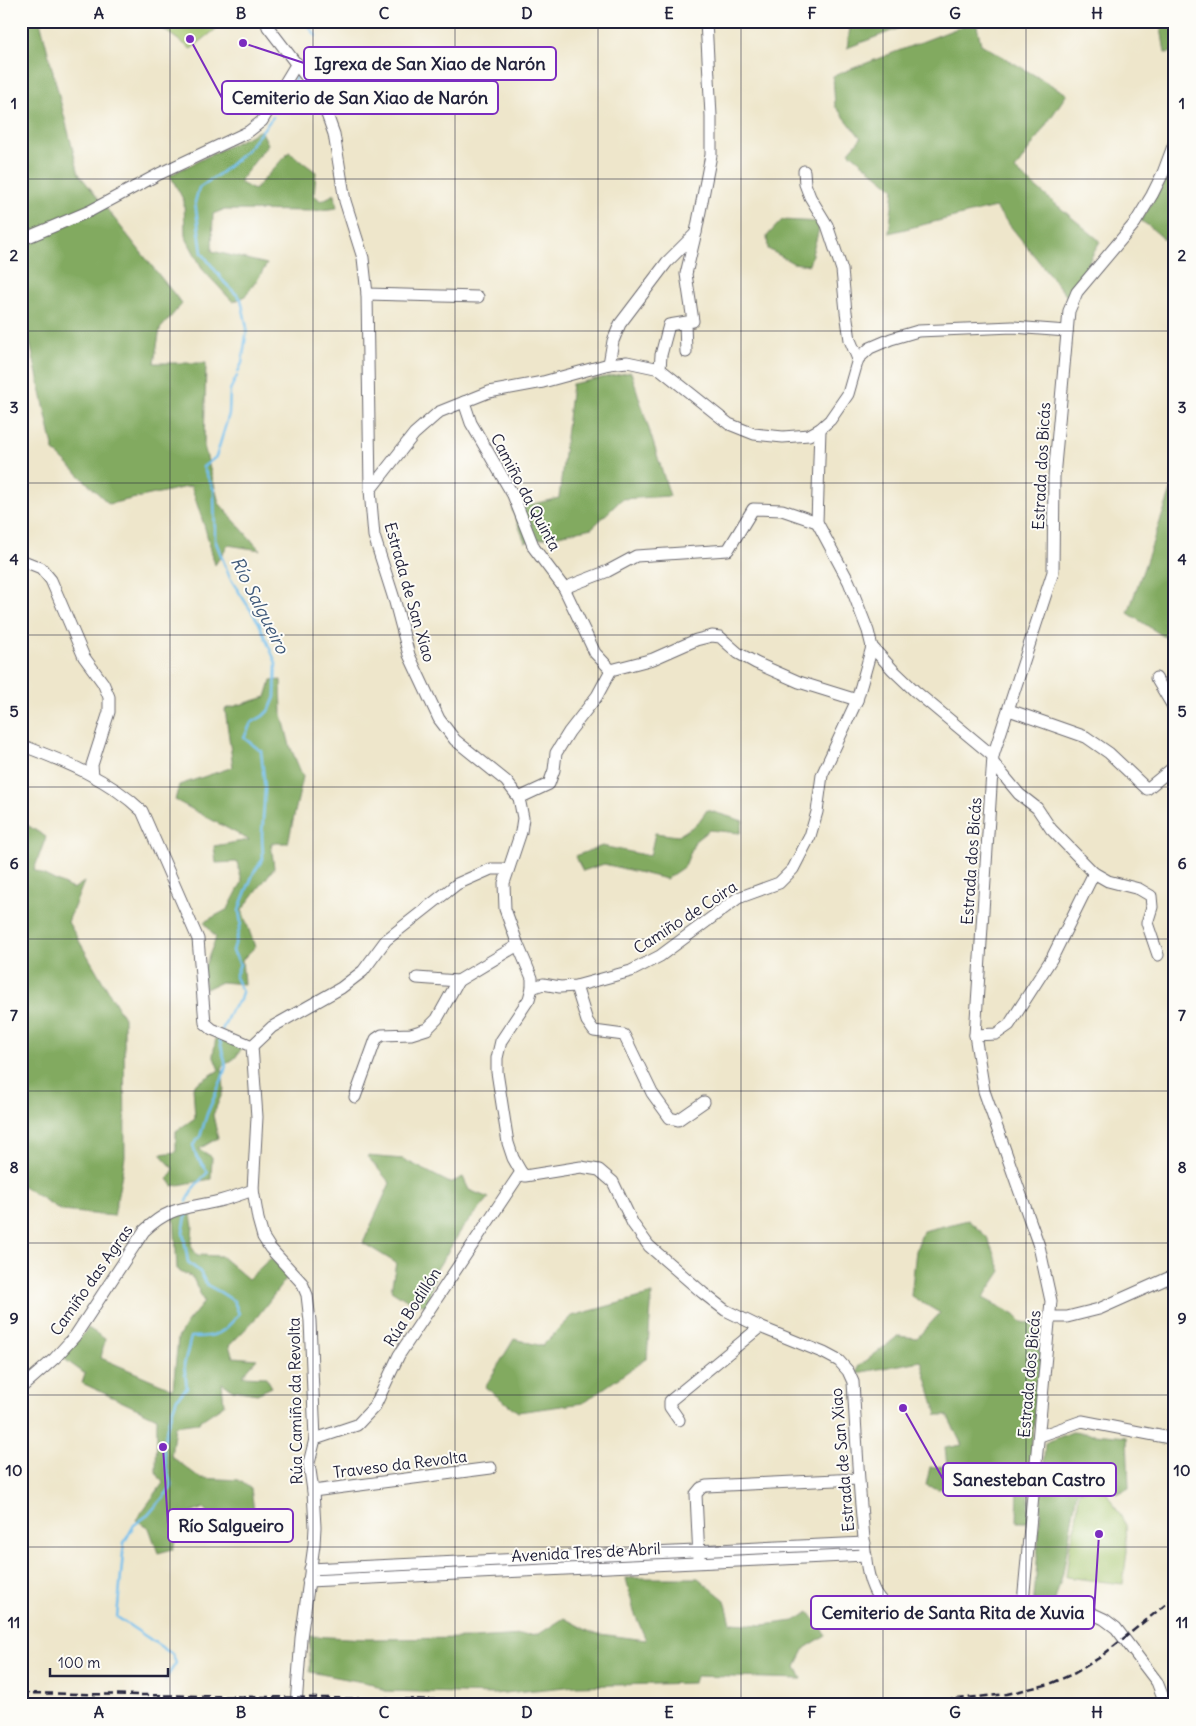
<svg xmlns="http://www.w3.org/2000/svg" width="1196" height="1726" viewBox="0 0 1196 1726" font-family="Delius,sans-serif">
<style>
.green{fill:#a3c46c;stroke:#627354}
.forest{fill:#82aa60;stroke:#52664e}
.lines{fill:none;stroke-linecap:round;stroke-linejoin:round}
.stream{stroke:#74c0ee;stroke-width:2.5}
.minor-casing{stroke:#69676d;stroke-width:13}
.minor{stroke:#fff;stroke-width:11}
.rail{stroke:#22223b;stroke-width:2.5;stroke-dasharray:8 4;stroke-linecap:butt}
.grid{fill:none;stroke:#22223b;stroke-width:1;stroke-opacity:0.55}
.labels{text-anchor:middle;dominant-baseline:central;stroke-width:4;stroke-linejoin:round;paint-order:stroke}
.street-label{font-size:16px;fill:#22223b;stroke:#fdfcf7}
.water-label{font-size:18px;font-style:italic;fill:#3f597a;stroke:#fdfcf7}
.leader{fill:none;stroke:#7b2cbf;stroke-width:2}
.callout-dot{fill:#7b2cbf;stroke:#fdfcf7;stroke-width:2}
.callout{fill:#fdfcf7;stroke:#7b2cbf;stroke-width:2}
.callout-label{font-size:18px;text-anchor:middle;font-weight:bold;fill:#22223b}
.neatline{fill:none;stroke:#22223b;stroke-width:2}
.grid-label{font-size:16px;text-anchor:middle;font-weight:bold;fill:#22223b}
</style>
<rect width="100%" height="100%" fill="#fdfcf7"/>
<filter id="ink" filterUnits="userSpaceOnUse"><feTurbulence type="fractalNoise" baseFrequency=".02" numOctaves="2"/><feDisplacementMap in="SourceGraphic" scale="10" xChannelSelector="R" yChannelSelector="G"/><feConvolveMatrix kernelMatrix="1 2 1 2 8 2 1 2 1" color-interpolation-filters="sRGB"/></filter>
<filter id="wash" filterUnits="userSpaceOnUse"><feTurbulence type="fractalNoise" baseFrequency=".0096" numOctaves="4" result="noise"/><feDisplacementMap in="SourceGraphic" scale="20" xChannelSelector="R" yChannelSelector="G"/><feGaussianBlur stdDeviation="1.12" result="paint"/><feColorMatrix in="noise" values="0 0 0 0 0 0 0 0 0 0 0 0 0 0 0 0 0 1.4 0 .05"/><feComposite in="paint" operator="in"/></filter>
<g filter="url(#wash)">
<rect width="100%" height="100%" fill="#eee6cb"/>
<g class="green">
<path d="M169,21H226L191,49L163,29Z"/>
<path d="M1102,1485L1126,1525L1127,1551L1123,1584L1066,1577L1070,1543L1076,1522L1079,1492Z"/>
</g>
<g class="forest">
<path d="M21,21H40L79,174L182,304L160,329L154,363H206L204,446L219,503L260,550L228,545L215,565L205,528L191,486L109,504L54,451L21,302V281L32,234L21,233Z"/>
<path d="M851,21H918L847,48Z"/>
<path d="M976,21L981,44L1067,94L1015,170L1100,241L1069,299L995,207L889,233L894,189L849,152L861,138L835,106L833,76Z"/>
<path d="M1160,21H1175V52L1165,53Z"/>
<path d="M261,130L268,144L239,182L254,190L289,152L316,172L314,195L321,201L335,194L337,208L314,211L223,210L213,214L212,251L267,264L258,279L244,297L233,302L203,270L185,236L184,201L170,175Z"/>
<path d="M1165,180L1175,187L1173,247L1149,226L1141,221Z"/>
<path d="M782,220L821,222L809,265L793,263L768,249L767,236Z"/>
<path d="M631,372L670,496L622,499L592,528L525,542L512,509L559,498L572,384Z"/>
<path d="M1175,479V644L1128,613Z"/>
<path d="M281,680L282,714L290,746L303,777L288,843H271L274,868L242,910L255,947L242,960L244,984L221,982L206,989L202,973L216,938L204,922L228,909L242,882L237,862L216,863L214,846L249,840L175,800L179,785L233,767L225,709L266,697L271,681Z"/>
<path d="M707,810L743,821L740,833L709,830L695,841L685,866L666,879L604,864L583,871L575,856L602,846L650,856L655,833L678,836L697,824Z"/>
<path d="M21,821L46,837L34,870L73,889L84,882L68,922L124,1018L125,1157L114,1216L62,1211L21,1185Z"/>
<path d="M216,1038L242,1048L235,1058L222,1067L224,1089L213,1115L218,1138L199,1149L212,1157L211,1179L173,1186L168,1179L174,1169L160,1154L176,1152V1131L195,1118L193,1086L219,1070L213,1055Z"/>
<path d="M367,1156L403,1159L450,1183L463,1177L469,1190L489,1198L462,1229L437,1269L426,1306L405,1299L391,1290L396,1263L363,1243L390,1183Z"/>
<path d="M190,1210L193,1226L191,1246L197,1255L221,1256L248,1279L271,1258L289,1275L257,1317L229,1346L233,1357L257,1359L242,1376L266,1377L272,1387L257,1394L233,1390L222,1383L224,1405L197,1423L175,1426L171,1456L200,1478L239,1480L251,1489L255,1517L215,1519L203,1508L182,1517L173,1549L158,1553L149,1528L136,1520L163,1483L156,1472L157,1418L82,1383L85,1374L63,1358L88,1328L105,1339L101,1358L173,1389L178,1338L186,1324L204,1302L193,1278L177,1269L174,1215Z"/>
<path d="M968,1220L987,1237L1001,1271L983,1298L1015,1315L1022,1322L1044,1325L1040,1380L1032,1440L1028,1522H1017L1018,1487L997,1482L938,1489L926,1485L930,1467L947,1466L945,1448L962,1445L947,1415H937L921,1361L857,1373L858,1367L898,1336L917,1338L940,1313L911,1296L916,1250L923,1231Z"/>
<path d="M652,1294L647,1358L583,1403L518,1412L485,1387L514,1339L542,1346L572,1316Z"/>
<path d="M1072,1432L1127,1437L1129,1488L1117,1494L1107,1481L1077,1491L1063,1573L1053,1607L1033,1608L1036,1576L1045,1443Z"/>
<path d="M626,1578H698L725,1600L731,1623L763,1625L794,1621L809,1612L826,1635L805,1648L796,1666L802,1679L697,1676L693,1683L576,1686L494,1694L385,1691L373,1684L310,1672V1636L367,1639L474,1638L539,1634L564,1618L592,1633L646,1640L634,1612Z"/>
</g>
<g class="lines">
<g class="stream">
<path d="M305,21L316,36"/>
<path d="M277,112L291,89L296,76"/>
<path d="M238,372L242,363L247,328L241,299L224,282L202,253L195,202L199,188L222,172L246,151L273,117"/>
<path d="M222,1030L231,1010L240,1000L242,992L235,977L240,964L233,951L241,923L239,911L242,901L254,872L263,859L262,835L265,789L261,751L244,738L251,723L263,716L270,709L275,697L276,663L259,623L230,578L215,540L214,490L203,467L216,457L229,414L230,390L237,376"/>
<path d="M187,1201L194,1187L208,1172L196,1156L193,1145L200,1137L207,1114L222,1079L226,1066L219,1037"/>
<path d="M165,1680L176,1663L172,1654L117,1617L124,1543L134,1525L148,1515L172,1487L167,1469L163,1447L168,1423L177,1398L187,1388L184,1365L191,1337C217,1337 222,1335 239,1314L234,1301L220,1292L207,1285L200,1272L188,1262L183,1232L187,1212"/>
</g>
</g>
</g>
<g filter="url(#ink)">
<g class="lines">
<defs>
<g id="minor">
<path d="M266,21L268,27L320,95L334,134L345,201L363,258L367,294L370,490L374,536L395,602L409,655L439,719L455,740L506,781L519,798L523,818L521,832L504,883L505,909L518,945L532,978V988L529,999L501,1041L497,1058V1072L508,1143L513,1158L521,1172L525,1176L581,1167L599,1170L613,1182L633,1224L649,1246L703,1293L725,1310L760,1327L824,1353L839,1361L848,1371L853,1382C856,1431 858,1479 863,1527C865,1548 865,1575 876,1594C884,1607 896,1612 910,1618L1022,1613L1075,1612L1091,1613L1104,1619L1116,1628L1157,1682L1166,1705"/>
<path d="M804,171L805,184L810,197L827,225L842,270L846,312L850,340L858,359"/>
<path d="M21,240L90,211L159,174L248,132L262,121L297,63"/>
<path d="M367,294L478,297"/>
<path d="M685,323L686,352"/>
<path d="M609,364L613,341L620,324L667,262L696,233"/>
<path d="M660,369L661,355L669,325L693,321L686,274L696,232L711,155V116L706,21"/>
<path d="M464,402L471,423L513,495L534,548L564,588L595,653L611,670"/>
<path d="M820,429L817,522L849,582L868,631L872,647L893,670L915,691L993,756"/>
<path d="M370,490L414,434L439,412L489,392L543,382L609,364L627,362L660,369L729,424L754,434L783,437L809,435L820,429L830,420L848,394L858,359L870,348L891,339L918,331L1013,327L1067,331"/>
<path d="M21,560L41,568L51,580L84,657L103,683L109,697V712L92,765L93,776"/>
<path d="M564,588L608,571L636,556L728,550L753,509L782,510L817,522"/>
<path d="M1156,678L1175,710"/>
<path d="M1009,710L1086,737L1109,753L1147,789L1175,766"/>
<path d="M21,745C64,761 109,779 142,811L198,939L205,1023L212,1029L252,1046L257,1117L253,1190L258,1219L263,1237L270,1248L302,1283L307,1295L310,1321L315,1439L309,1463L313,1491L315,1527L314,1545L301,1638L296,1705"/>
<path d="M994,764L1019,794L1037,808L1051,829L1094,873L1108,881L1139,889L1151,896L1152,907L1147,923L1158,955"/>
<path d="M519,798L549,784L554,770L556,753L569,732L597,696L611,670L653,659L696,640L712,636L720,637L738,653L756,663L799,682L857,700"/>
<path d="M417,978L458,981"/>
<path d="M576,986L587,1021L594,1031L624,1035L652,1093L670,1118L678,1120L704,1102"/>
<path d="M532,988L543,984L560,987L576,986L631,971L660,956L738,898L779,883L793,869L810,836L817,812L822,775L857,700L872,647"/>
<path d="M975,1035L996,1034L1009,1025L1052,958L1094,873"/>
<path d="M252,1046L272,1027L341,988L363,971L386,940L457,884L491,869H508"/>
<path d="M355,1097L376,1039L382,1035L411,1034L427,1029L437,1019L458,981L518,945"/>
<path d="M1050,1317H1067L1099,1309L1175,1275"/>
<path d="M21,1388L55,1358L75,1336L144,1231C171,1205 187,1209 219,1201C231,1198 242,1194 253,1190"/>
<path d="M679,1420L670,1407V1401L760,1327"/>
<path d="M1040,1436L1082,1421L1175,1439"/>
<path d="M315,1439L357,1425L375,1406L399,1355L521,1172"/>
<path d="M313,1491L491,1468"/>
<path d="M699,1558L696,1494L701,1488L706,1486L858,1479"/>
<path d="M310,1569L865,1543"/>
<path d="M308,1581L866,1555"/>
<path d="M1022,1613L1051,1301L1039,1246L984,1091L975,1035L993,756L1053,572L1054,477L1069,311L1077,292L1135,223L1152,195L1163,173L1175,141"/>
</g>
</defs>
<use href="#minor" class="minor-casing"/>
<use href="#minor" class="minor"/>
<g class="rail">
<path d="M21,1693L744,1705"/>
<path d="M897,1705L1007,1694L1050,1684L1075,1673L1099,1658L1175,1597"/>
</g>
</g>
</g>
<path class="grid" d="M170,21V1705M313,21V1705M455,21V1705M598,21V1705M741,21V1705M883,21V1705M1026,21V1705M21,179H1175M21,331H1175M21,483H1175M21,635H1175M21,787H1175M21,939H1175M21,1091H1175M21,1243H1175M21,1395H1175M21,1547H1175"/>
<g class="labels">
<g class="street-label">
<text transform="translate(1041 466) rotate(-87)">Estrada dos Bicás</text>
<text transform="translate(526 492) rotate(62)">Camiño da Quinta</text>
<text transform="translate(410 592) rotate(74)">Estrada de San Xiao</text>
<text transform="translate(971 861) rotate(-86)">Estrada dos Bicás</text>
<text transform="translate(685 917) rotate(-33)">Camiño de Coira</text>
<text transform="translate(91 1280) rotate(-55)">Camiño das Agras</text>
<text transform="translate(412 1307) rotate(-57)">Rúa Bodillón</text>
<text transform="translate(1029 1374) rotate(-85)">Estrada dos Bicás</text>
<text transform="translate(295 1401) rotate(-91)">Rúa Camiño da Revolta</text>
<text transform="translate(842 1460) rotate(-95)">Estrada de San Xiao</text>
<text transform="translate(400 1464) rotate(-7)">Traveso da Revolta</text>
<text transform="translate(586 1552) rotate(-3)">Avenida Tres de Abril</text>
</g>
<g class="water-label">
<text transform="translate(260 605) rotate(63)">Río Salgueiro</text>
</g>
</g>
<path class="leader" d="M243 43L304 63M190 39L222 98M903 1408L943 1479M163 1447L168 1525M1099 1534L1094 1613"/>
<g class="callout-dot">
<circle cx="243" cy="43" r="5"/>
<circle cx="190" cy="39" r="5"/>
<circle cx="903" cy="1408" r="5"/>
<circle cx="163" cy="1447" r="5"/>
<circle cx="1099" cy="1534" r="5"/>
</g>
<g class="callout">
<rect x="304" y="47" width="252" height="33" rx="5"/>
<rect x="222" y="81" width="276" height="33" rx="5"/>
<rect x="943" y="1463" width="173" height="33" rx="5"/>
<rect x="168" y="1509" width="125" height="33" rx="5"/>
<rect x="811" y="1596" width="283" height="33" rx="5"/>
</g>
<g class="callout-label">
<text x="430" y="70">Igrexa de San Xiao de Narón</text>
<text x="360" y="104">Cemiterio de San Xiao de Narón</text>
<text x="1029" y="1486">Sanesteban Castro</text>
<text x="231" y="1532">Río Salgueiro</text>
<text x="953" y="1619">Cemiterio de Santa Rita de Xuvia</text>
</g>
<rect width="1196" height="1726" fill="none" stroke="#fdfcf7" stroke-width="55"/>
<path d="M50 1668v8h118v-8" fill="none" stroke="#22223b" stroke-width="2.5"/>
<text x="58" y="1668" font-size="15" fill="#22223b" stroke="#fdfcf7" stroke-width="4" paint-order="stroke">100 m</text>
<rect x="28" y="28" width="1140" height="1670" class="neatline"/>
<g class="grid-label">
<text x="99" y="19">A</text>
<text x="241" y="19">B</text>
<text x="384" y="19">C</text>
<text x="527" y="19">D</text>
<text x="669" y="19">E</text>
<text x="812" y="19">F</text>
<text x="955" y="19">G</text>
<text x="1097" y="19">H</text>
<text x="14" y="109">1</text>
<text x="1182" y="109">1</text>
<text x="14" y="261">2</text>
<text x="1182" y="261">2</text>
<text x="14" y="413">3</text>
<text x="1182" y="413">3</text>
<text x="14" y="565">4</text>
<text x="1182" y="565">4</text>
<text x="14" y="717">5</text>
<text x="1182" y="717">5</text>
<text x="14" y="869">6</text>
<text x="1182" y="869">6</text>
<text x="14" y="1021">7</text>
<text x="1182" y="1021">7</text>
<text x="14" y="1173">8</text>
<text x="1182" y="1173">8</text>
<text x="14" y="1324">9</text>
<text x="1182" y="1324">9</text>
<text x="14" y="1476">10</text>
<text x="1182" y="1476">10</text>
<text x="14" y="1628">11</text>
<text x="1182" y="1628">11</text>
<text x="99" y="1718">A</text>
<text x="241" y="1718">B</text>
<text x="384" y="1718">C</text>
<text x="527" y="1718">D</text>
<text x="669" y="1718">E</text>
<text x="812" y="1718">F</text>
<text x="955" y="1718">G</text>
<text x="1097" y="1718">H</text>
</g>
</svg>
